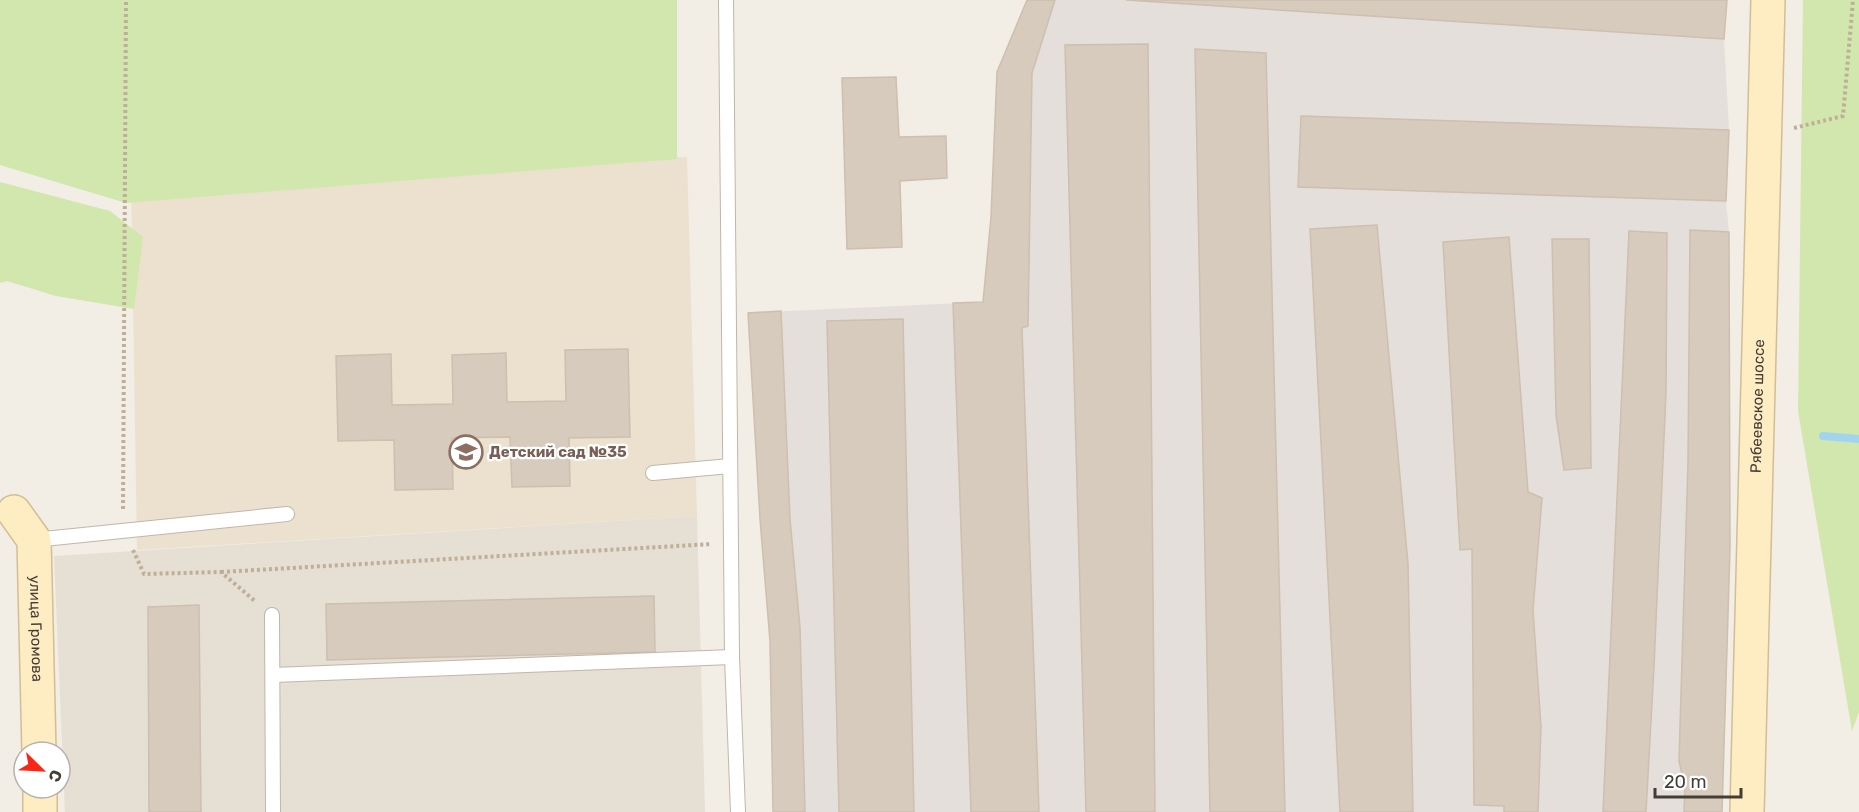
<svg xmlns="http://www.w3.org/2000/svg" width="1859" height="812" viewBox="0 0 1859 812" font-family="Rubik,sans-serif">
<style>
.residential{fill:#e6dfd3}
.industrial{fill:#e4dfda}
.education{fill:#ebe1ce}
.green{fill:#d1e7ad}
.lines{fill:none;stroke-linecap:round;stroke-linejoin:round}
.stream{stroke:#a1d5ef;stroke-width:8}
.building{fill:#d7cbbd;stroke:#cebfae;stroke-width:1.5}
.lane-casing{stroke:#c0b7aa;stroke-width:16}
.secondary-casing{stroke:#d2be95;stroke-width:36}
.path{stroke:#bfaf99;stroke-width:4;stroke-dasharray:3 3;stroke-linecap:butt}
.lane{stroke:#fff;stroke-width:14}
.secondary{stroke:#feecc3;stroke-width:33}
.labels{text-anchor:middle;dominant-baseline:central;stroke-width:4.5;stroke-linejoin:round;paint-order:stroke}
.street-label{font-size:15px;fill:#443d34;stroke:#fff}
.education-label{font-size:15px;font-weight:bold;fill:#785e54;stroke:#fff;text-anchor:start}
</style>
<rect width="100%" height="100%" fill="#f2ede5"/>
<path class="residential" d="M697,516L705,812H65L54,556Z"/>
<path class="industrial" d="M1027,0H1727L1724,39L1729,130L1726,201L1729,232L1730,549L1722,812H773L770,641L760,519L748,313L983,302Z"/>
<path class="education" d="M687,157L697,516L137,550L131,176Z"/>
<g class="green">
<path d="M0,0H677V159L126,203L0,165Z"/>
<path d="M1803,0H1859V712L1852,731L1798,411Z"/>
<path d="M0,182L110,211L143,237L134,309L56,296L7,281L0,283Z"/>
</g>
<g class="lines">
<path class="stream" d="M1823,436L1859,439"/>
</g>
<g class="building">
<path d="M1027,0H1055L1032,73L1028,326L1022,328L1039,812H971L953,303L983,302L991,217L997,72Z"/>
<path d="M1126,0H1727L1724,39Z"/>
<path d="M1148,44L1155,812H1086L1065,45Z"/>
<path d="M1195,49L1266,53L1285,812H1210Z"/>
<path d="M896,77L899,137L946,136L947,178L900,181L902,247L847,249L842,78Z"/>
<path d="M1301,116L1729,130L1726,201L1298,187Z"/>
<path d="M1377,225L1408,564L1413,812H1340L1310,229Z"/>
<path d="M1690,230L1729,232L1730,549L1722,812H1684L1685,788L1679,761L1688,462Z"/>
<path d="M1629,231L1667,233L1666,392L1654,666L1646,812H1603Z"/>
<path d="M1509,237L1528,492L1542,498L1533,610L1541,727L1538,812H1504V806L1474,805L1472,549L1460,550L1443,242Z"/>
<path d="M1552,239H1589L1591,468L1564,470L1556,415Z"/>
<path d="M781,311L790,519L800,628L805,812H773L770,641L760,519L748,313Z"/>
<path d="M903,319L914,812H839L827,321Z"/>
<path d="M628,349L630,437L569,438L570,486L512,487L510,437L452,438L453,489L395,490L394,440L338,441L336,356L391,354L392,405L453,404L452,355L506,353L507,402L566,401L565,350Z"/>
<path d="M654,596L655,652L327,660L326,604Z"/>
<path d="M199,605L201,812H149L148,607Z"/>
</g>
<g class="lines">
<defs>
<g id="lane">
<path d="M726,0L732,657L738,812"/>
<path d="M653,473L730,466"/>
<path d="M34,540L287,514"/>
<path d="M272,615L273,812"/>
<path d="M273,675L732,657"/>
</g>
<g id="secondary">
<path id="s1" d="M14,512L34,540L39,752"/>
<path d="M40,788V812"/>
<path id="s2" d="M1747,812L1768,0"/>
</g>
</defs>
<use href="#lane" class="lane-casing"/>
<use href="#secondary" class="secondary-casing"/>
<g class="path">
<path d="M1794,128L1843,116L1853,0"/>
<path d="M123,509L126,0"/>
<path d="M133,550L144,574L221,572L256,602"/>
<path d="M221,572L712,544"/>
</g>
<use href="#lane" class="lane"/>
<use href="#secondary" class="secondary"/>
</g>
<defs>
<symbol id="school-ring" viewBox="-11 -11 22 22"><circle r="9.5" fill="#fff" stroke="#8d6e63" stroke-width="1.5"/><path d="M0-5L7-2L0 1L-7-2ZM-4 1L0 2.5L4 1V4Q0 6-4 4Z" fill="#8d6e63"/></symbol>
</defs>
<g fill-rule="evenodd">
<use href="#school-ring" x="447" y="433" width="38" height="38"/>
</g>
<g class="labels">
<g class="street-label">
<text stroke="none"><textPath href="#s2" startOffset="406">Рябеевское шоссе</textPath></text>
<text stroke="none"><textPath href="#s1" startOffset="123">улица Громова</textPath></text>
</g>
<g class="education-label">
<text x="489" y="452">Детский сад №35</text>
</g>
</g>
<g transform="translate(42 770) rotate(114)"><circle r="28" fill="#ffffff" stroke="#b4b1ae" stroke-width="1.5"/>
<path d="M0-4.5L10 22L0 15L-10 22Z" fill="#f82816"/>
<text y="-9" font-size="16" font-weight="bold" text-anchor="middle" fill="#443d34">С</text>
</g>
<path d="M1655 788v9h86v-9" fill="none" stroke="#443d34" stroke-width="3"/>
<text x="1664" y="788" font-size="18" fill="#443d34" stroke="#ffffff" stroke-width="4.5" paint-order="stroke">20 m</text>
</svg>
